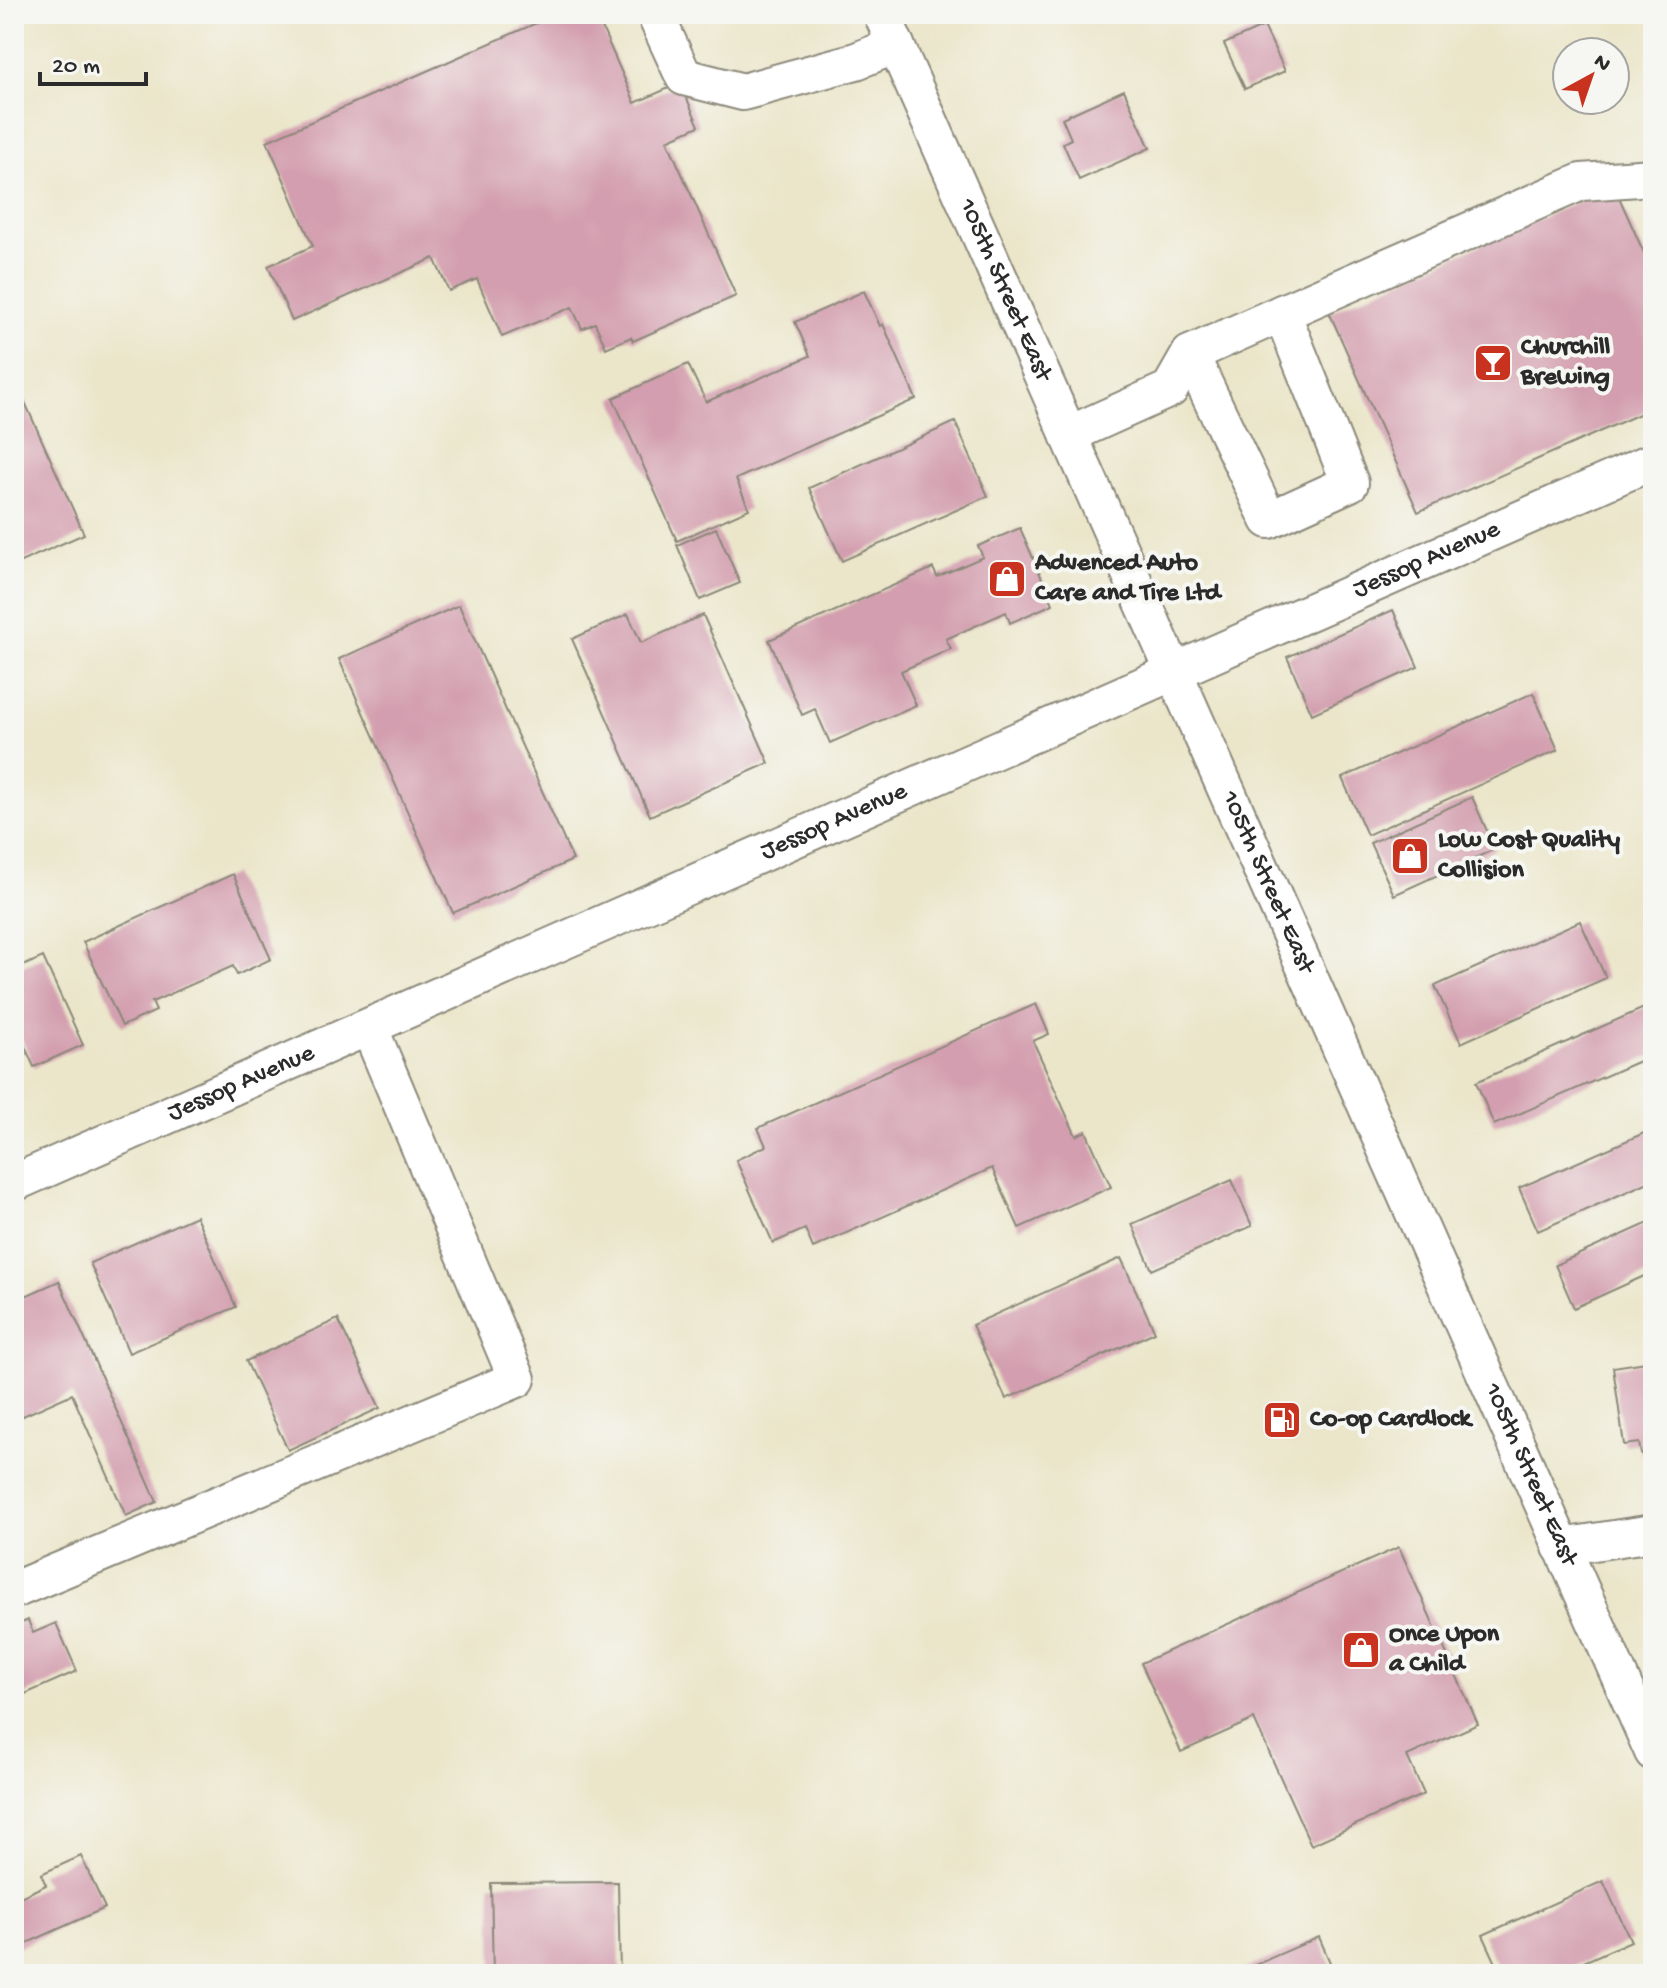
<svg xmlns="http://www.w3.org/2000/svg" width="1667" height="1988" viewBox="0 0 1667 1988" font-family="'Gochi Hand',sans-serif">
<style>
.building{fill:#d39eaf}
.lines{fill:none;stroke-linecap:round;stroke-linejoin:round}
.minor-casing{stroke:#8b887a;stroke-width:40}
.minor{stroke:#fff;stroke-width:36}
.labels{text-anchor:middle;dominant-baseline:central;stroke-width:8;stroke-linejoin:round;paint-order:stroke}
.street-label{font-size:26px;fill:#2b2b2b;stroke:#f6f6f2}
.poi-label{font-size:26px;font-weight:bold;fill:#2b2b2b;stroke:#f6f6f2;text-anchor:start}
</style>
<rect width="100%" height="100%" fill="#f6f6f2"/>
<filter id="ink" filterUnits="userSpaceOnUse"><feTurbulence type="fractalNoise" baseFrequency=".0125" numOctaves="2"/><feDisplacementMap in="SourceGraphic" scale="16" xChannelSelector="R" yChannelSelector="G"/><feConvolveMatrix kernelMatrix="1 2 1 2 8 2 1 2 1" color-interpolation-filters="sRGB"/></filter>
<filter id="wash" filterUnits="userSpaceOnUse"><feTurbulence type="fractalNoise" baseFrequency=".006" numOctaves="4" result="noise"/><feDisplacementMap in="SourceGraphic" scale="32" xChannelSelector="R" yChannelSelector="G"/><feGaussianBlur stdDeviation="1.8" result="paint"/><feColorMatrix in="noise" values="0 0 0 0 0 0 0 0 0 0 0 0 0 0 0 0 0 1.4 0 .05"/><feComposite in="paint" operator="in"/></filter>
<g filter="url(#wash)">
<rect width="100%" height="100%" fill="#ebe6ca"/>
<g id="blocks">
<g class="building">
<path d="M557,14H596L635,103L680,83L699,126L667,140L736,296L633,341L631,337L606,348L595,323L582,329L572,307L502,337L477,279L449,291L434,258L292,321L268,266L313,246L267,141Z"/>
<path d="M1264,26L1285,71L1245,89L1224,44Z"/>
<path d="M1124,90L1150,148L1079,180L1063,143L1071,139L1062,118Z"/>
<path d="M1614,186L1653,273V408L1418,512L1329,312Z"/>
<path d="M864,291L880,326L883,324L916,399L736,479L749,509L677,541L613,398L688,364L706,402L810,356L795,322Z"/>
<path d="M14,378L84,534L14,565Z"/>
<path d="M955,422L988,496L842,561L809,488Z"/>
<path d="M716,528L740,583L700,600L677,545Z"/>
<path d="M1020,528L1053,604L1010,623L1006,612L946,639L951,649L901,671L916,705L830,743L815,709L802,715L769,640L933,568L937,577L983,557L978,546Z"/>
<path d="M459,605L573,860L453,913L339,659Z"/>
<path d="M1393,610L1418,667L1312,714L1287,657Z"/>
<path d="M628,614L641,643L703,615L769,763L650,816L572,639Z"/>
<path d="M1533,693L1558,750L1367,835L1342,778Z"/>
<path d="M1472,797L1495,849L1394,895L1370,843Z"/>
<path d="M233,874L271,959L237,975L233,966L152,1002L156,1011L122,1026L83,942Z"/>
<path d="M1580,921L1606,978L1461,1043L1435,986Z"/>
<path d="M43,957L83,1045L34,1067L14,1022V970Z"/>
<path d="M1036,1004L1049,1034L1033,1041L1076,1136L1086,1131L1111,1187L1019,1228L992,1168L813,1248L805,1229L773,1243L736,1160L766,1146L758,1128Z"/>
<path d="M1653,1004V1055L1494,1125L1476,1082Z"/>
<path d="M1653,1129V1180L1538,1231L1519,1188Z"/>
<path d="M1232,1180L1252,1226L1152,1270L1132,1224Z"/>
<path d="M196,1216L236,1307L129,1353L90,1263Z"/>
<path d="M1653,1221V1272L1574,1308L1555,1265Z"/>
<path d="M1121,1258L1155,1332L1006,1399L972,1325Z"/>
<path d="M59,1281L157,1502L126,1516L72,1394L14,1420V1301Z"/>
<path d="M338,1319L380,1408L288,1450L246,1361Z"/>
<path d="M1653,1361V1452L1641,1454L1639,1443L1624,1445L1613,1367Z"/>
<path d="M1399,1547L1478,1724L1407,1756L1424,1794L1311,1845L1254,1719L1181,1752L1141,1663Z"/>
<path d="M28,1620L33,1633L56,1623L77,1671L14,1699V1626Z"/>
<path d="M81,1856L105,1908L14,1949V1900L46,1885L41,1874Z"/>
<path d="M1603,1881L1631,1941L1557,1974H1501L1483,1935Z"/>
<path d="M618,1882L620,1974H493L491,1883Z"/>
<path d="M1319,1937L1335,1974H1234Z"/>
</g>
</g>
</g>
<g filter="url(#ink)">
<use href="#blocks" fill-opacity="0" stroke="#8b887a" stroke-width="2"/>
<g class="lines">
<defs>
<g id="minor">
<path d="M655,14L684,77L743,92L856,61L896,45"/>
<path id="s1" d="M882,14L1653,1752"/>
<path d="M1190,354L1269,520L1350,483L1282,313"/>
<path d="M1068,435L1170,389L1190,354L1282,313L1581,182L1653,177"/>
<path id="s2" d="M14,1183C562,945 1106,700 1653,461"/>
<path d="M1561,1547L1653,1533"/>
<path d="M14,1590L517,1379L370,1029"/>
</g>
</defs>
<use href="#minor" class="minor-casing"/>
<use href="#minor" class="minor"/>
</g>
</g>
<defs>
<symbol id="bar-square" viewBox="-11 -11 22 22"><rect x="-9" y="-9" width="18" height="18" rx="4" fill="#c8321e" stroke="#f6f6f2"/><path d="M-6-5H6L.8 .8V4.5H3.5V6h-7V4.5H-.8V.8Z" fill="#fff"/></symbol>
<symbol id="shop-square" viewBox="-11 -11 22 22"><rect x="-9" y="-9" width="18" height="18" rx="4" fill="#c8321e" stroke="#f6f6f2"/><path d="M-5-2.5h2.3a2.7 3.5 0 0 1 5.4 0H5L5.5 6h-11ZM-1.5-2.5h3a1.5 2.3 0 0 0-3 0Z" fill="#fff"/></symbol>
<symbol id="fuel-square" viewBox="-11 -11 22 22"><rect x="-9" y="-9" width="18" height="18" rx="4" fill="#c8321e" stroke="#f6f6f2"/><path d="M-5.5-6h7V0h2V4h1.3V-2.5L3-4.5l.8-.8L6-3V5H2.5V1h-1V6h-7ZM-4.2-4.7v3.2H.2V-4.7Z" fill="#fff"/></symbol>
</defs>
<g fill-rule="evenodd">
<use href="#bar-square" x="1471" y="341" width="44" height="44"/>
<use href="#shop-square" x="985" y="557" width="44" height="44"/>
<use href="#shop-square" x="1388" y="834" width="44" height="44"/>
<use href="#fuel-square" x="1260" y="1398" width="44" height="44"/>
<use href="#shop-square" x="1339" y="1628" width="44" height="44"/>
</g>
<g class="labels">
<g class="street-label">
<text stroke="none"><textPath href="#s1" startOffset="302">105th Street East</textPath></text>
<text stroke="none"><textPath href="#s2" startOffset="1544">Jessop Avenue</textPath></text>
<text stroke="none"><textPath href="#s2" startOffset="896">Jessop Avenue</textPath></text>
<text stroke="none"><textPath href="#s1" startOffset="950">105th Street East</textPath></text>
<text stroke="none"><textPath href="#s2" startOffset="248">Jessop Avenue</textPath></text>
<text stroke="none"><textPath href="#s1" startOffset="1598">105th Street East</textPath></text>
</g>
<g class="poi-label">
<text x="1521" y="348">Churchill<tspan x="1521" dy="30">Brewing</tspan></text>
<text x="1035" y="564">Advenced Auto<tspan x="1035" dy="30">Care and Tire Ltd</tspan></text>
<text x="1438" y="841">Low Cost Quality<tspan x="1438" dy="30">Collision</tspan></text>
<text x="1310" y="1420">Co-op Cardlock</text>
<text x="1389" y="1635">Once Upon<tspan x="1389" dy="30">a Child</tspan></text>
</g>
</g>
<rect width="1667" height="1988" fill="none" stroke="#f6f6f2" stroke-width="48"/>
<g transform="translate(1591 76) rotate(40)"><circle r="38" fill="#f6f6f2" stroke="#a5a5a2" stroke-width="2"/>
<path d="M0-6L14 30L0 20L-14 30Z" fill="#c8321e"/>
<text y="-12" font-size="22" font-weight="bold" text-anchor="middle" fill="#2b2b2b">N</text>
</g>
<path d="M40 72v12h106v-12" fill="none" stroke="#2b2b2b" stroke-width="4"/>
<text x="52" y="72" font-size="24" fill="#2b2b2b" stroke="#f6f6f2" stroke-width="6" paint-order="stroke">20 m</text>
</svg>
